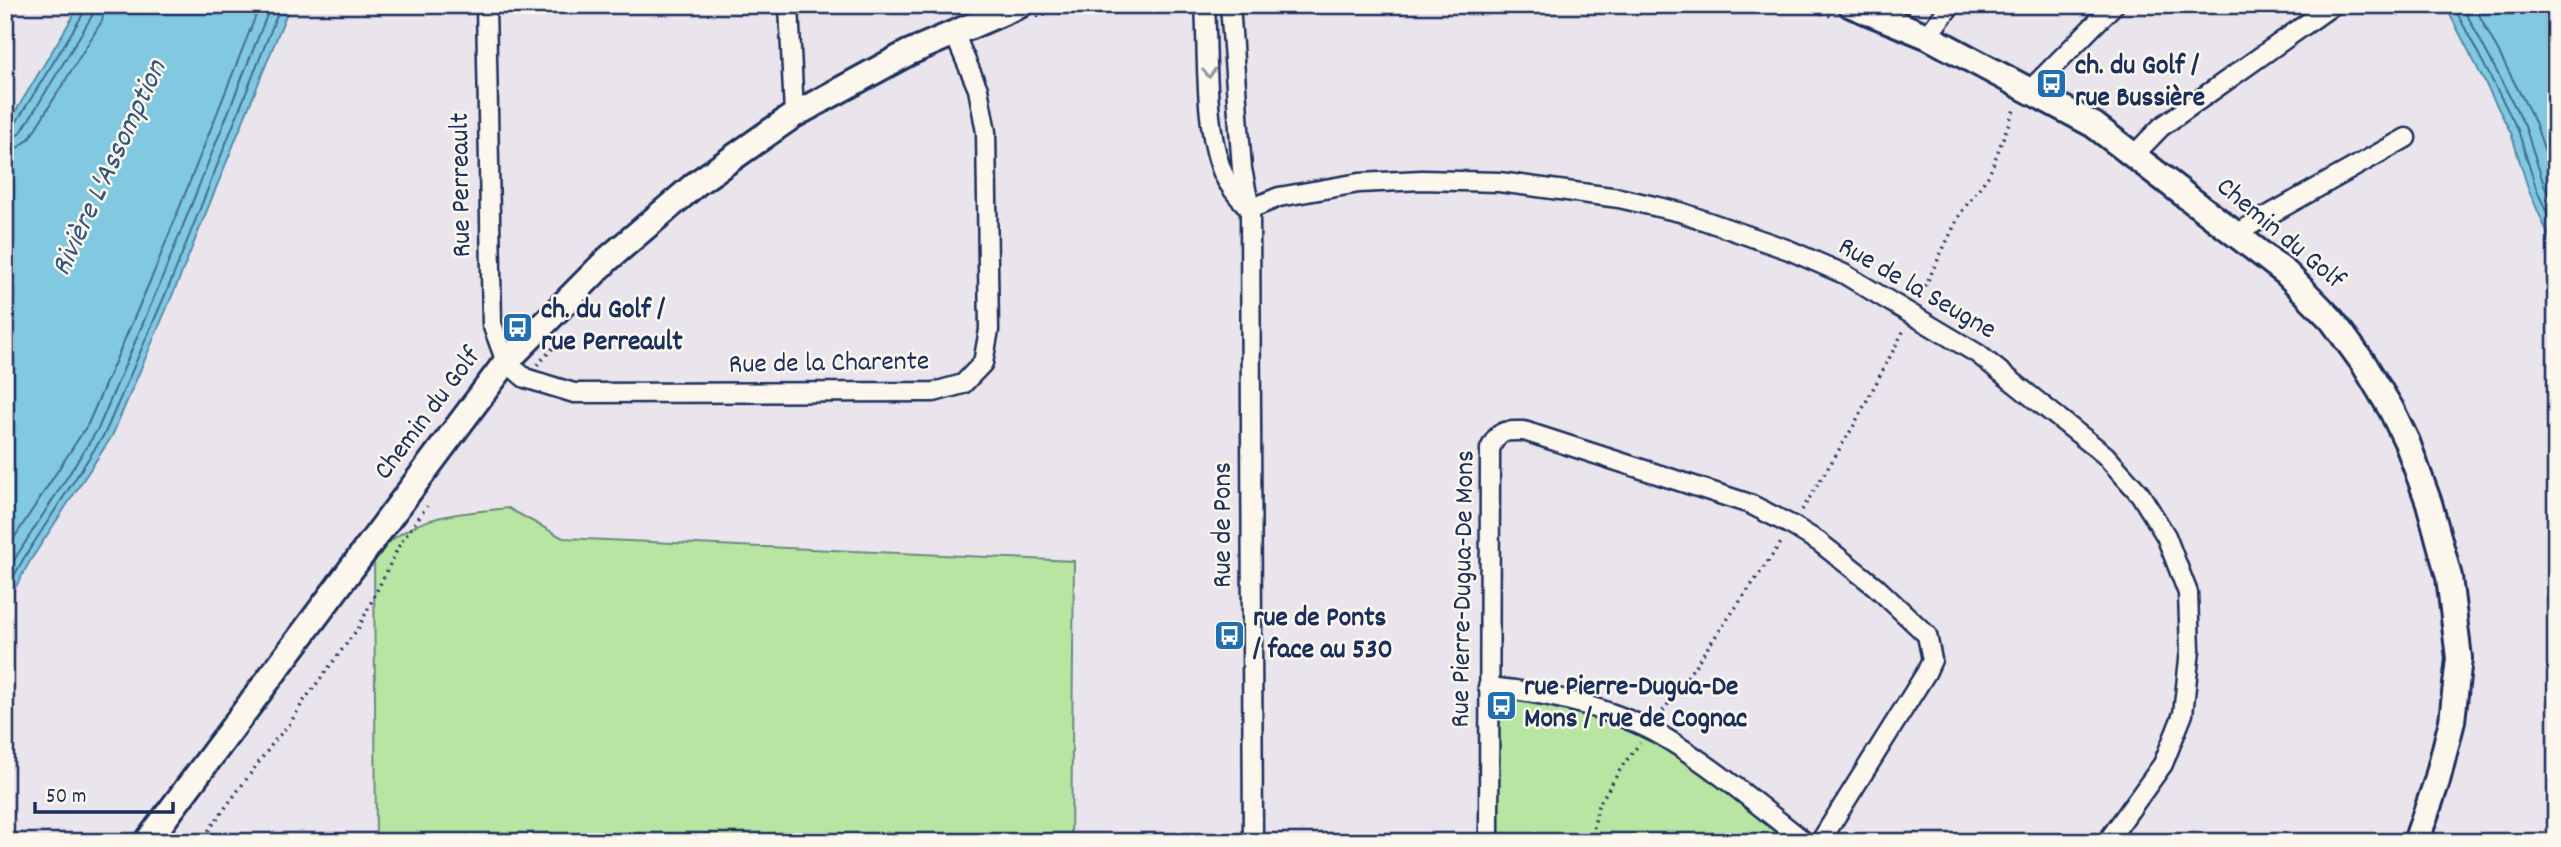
<svg xmlns="http://www.w3.org/2000/svg" width="2561" height="847" viewBox="0 0 2561 847" font-family="Dekko,sans-serif">
<style>
.green{fill:#b8e5a2;stroke:#6a8a80;stroke-width:2}
.water{fill:#80c9e0;stroke:#588bac;stroke-width:2}
.lines{fill:none;stroke-linecap:round;stroke-linejoin:round}
.shore{stroke:#436d92;stroke-width:2}
.street-casing{stroke:#1b2f5e;stroke-width:23}
.secondary-casing{stroke:#1b2f5e;stroke-width:30}
.path{stroke:#1b2f5e;stroke-width:3.5;stroke-dasharray:2 5;stroke-linecap:butt}
.street{stroke:#fbf7ec;stroke-width:18}
.secondary{stroke:#fbf7ec;stroke-width:24}
.oneway{stroke:#8b93a5}
.labels{text-anchor:middle;dominant-baseline:central;stroke-width:5;stroke-linejoin:round;paint-order:stroke}
.poi-label{font-size:28px;font-weight:bold;fill:#1b2f5e;stroke:#fbf7ec;text-anchor:start}
.street-label{font-size:28px;fill:#1b2f5e;stroke:#fbf7ec}
.water-label{font-size:30px;font-style:italic;fill:#34567e;stroke:#fbf7ec}
</style>
<rect width="100%" height="100%" fill="#eae5ec"/>
<filter id="ink" filterUnits="userSpaceOnUse"><feTurbulence type="fractalNoise" baseFrequency=".0143" numOctaves="2"/><feDisplacementMap in="SourceGraphic" scale="14" xChannelSelector="R" yChannelSelector="G"/><feConvolveMatrix kernelMatrix="1 2 1 2 8 2 1 2 1" color-interpolation-filters="sRGB"/></filter>
<g filter="url(#ink)">
<g class="green">
<path d="M508,508L563,538L1074,561L1071,842H376L374,557C413,513 453,515 508,508Z"/>
<path d="M1488,687L1650,730L1805,842H1489Z"/>
</g>
<g class="water">
<path d="M80,5H290L178,282L112,436L30,561L5,606V129Z"/>
<path d="M2445,5H2556V252L2529,191L2511,133Z"/>
</g>
<g class="lines">
<g class="shore">
<path d="M2453,5L2518,130L2536,188L2556,234"/>
<path d="M2462,5L2525,126L2544,185L2556,212"/>
<path d="M2474,5L2535,122L2556,185"/>
<path d="M5,130L14,126L85,11L86,5"/>
<path d="M5,139L14,138L22,131L92,16L95,5"/>
<path d="M5,150L19,147L29,139L102,21L105,5"/>
<path d="M5,552L88,424L154,272L260,5"/>
<path d="M5,574L98,429L163,276L271,5"/>
<path d="M5,592L24,558L105,433L172,279L281,5"/>
</g>
<defs>
<g id="street">
<path d="M486,5L492,324L506,362L525,378L574,393L934,392L963,384L983,363L989,330L986,132L978,89L954,33"/>
<path d="M789,5L794,115"/>
<path d="M1205,5C1208,55 1204,128 1223,173C1229,187 1239,198 1249,208"/>
<path d="M1230,5L1242,169L1250,209L1253,842"/>
<path d="M1927,36L1951,5"/>
<path d="M2030,90L2114,5"/>
<path d="M2133,156L2161,127L2333,5"/>
<path d="M1250,209L1279,197L1359,183L1422,180L1499,182L1619,198L1680,212L1789,250L1844,274L1978,354L2105,455L2140,494L2166,536L2188,593L2190,650L2183,714L2163,764L2107,842"/>
<path d="M2235,234L2406,138"/>
<path d="M1488,687C1544,692 1613,708 1662,736C1713,766 1759,806 1805,842"/>
<path d="M1489,842L1490,449C1499,429 1504,431 1524,431L1750,504L1793,526L1819,542L1875,586L1927,635L1932,660L1926,673L1820,842"/>
</g>
<g id="secondary">
<path d="M1851,5L1927,36L2094,125L2286,273L2332,320L2364,364L2391,409L2407,442L2429,503L2449,577L2459,658L2452,721L2437,781L2416,842"/>
<path d="M147,842L506,362L608,259L697,183L794,115L908,53L1020,5"/>
</g>
</defs>
<use href="#street" class="street-casing"/>
<use href="#secondary" class="secondary-casing"/>
<g class="path">
<path d="M1795,5L1834,17"/>
<path d="M1037,17L1068,5"/>
<path d="M1919,299L1960,214L1989,175L2015,107"/>
<path d="M537,365L553,348"/>
<path d="M1802,510L1853,427L1905,328"/>
<path d="M1659,717L1783,540"/>
<path d="M200,842L276,739L289,725L303,702L359,627L400,544L427,506"/>
<path d="M1591,842L1598,806L1623,765L1640,743"/>
</g>
<use href="#street" class="street"/>
<use href="#secondary" class="secondary"/>
</g>
<defs><path id="oneway-chevron" d="M-2-3.5L2.5 0L-2 3.5" fill="none" stroke-width="1.6" stroke-linecap="round" stroke-linejoin="round" transform="scale(1.75)"/></defs>
<use class="oneway" href="#oneway-chevron" transform="translate(1209 73) rotate(87)"/>
</g>
<defs>
<symbol id="bus-square" viewBox="-11 -11 22 22"><rect x="-9" y="-9" width="18" height="18" rx="4" fill="#1f6fb2" stroke="#fbf7ec"/><path d="M-5-6H5V4H4V6H2V4H-2V6H-4V4H-5ZM-3.5-4V0h7V-4ZM-3.5 1.2v1.5H-2V1.2ZM2 1.2v1.5H3.5V1.2Z" fill="#fff"/></symbol>
</defs>
<g fill-rule="evenodd">
<use href="#bus-square" x="2034" y="66" width="35" height="35"/>
<use href="#bus-square" x="500" y="310" width="35" height="35"/>
<use href="#bus-square" x="1212" y="618" width="35" height="35"/>
<use href="#bus-square" x="1484" y="688" width="35" height="35"/>
</g>
<g class="labels">
<g class="poi-label">
<text x="2075" y="68">ch. du Golf /<tspan x="2075" dy="32">rue Bussière</tspan></text>
<text x="541" y="312">ch. du Golf /<tspan x="541" dy="32">rue Perreault</tspan></text>
<text x="1253" y="620">rue de Ponts<tspan x="1253" dy="32">/ face au 530</tspan></text>
<text x="1524" y="689">rue Pierre-Dugua-De<tspan x="1524" dy="32">Mons / rue de Cognac</tspan></text>
</g>
<g class="street-label">
<text transform="translate(463 185) rotate(-91)">Rue Perreault</text>
<text transform="translate(2279 235) rotate(40)">Chemin du Golf</text>
<text transform="translate(1916 290) rotate(30)">Rue de la Seugne</text>
<text transform="translate(829 365) rotate(-1)">Rue de la Charente</text>
<text transform="translate(429 415) rotate(-53)">Chemin du Golf</text>
<text transform="translate(1225 525) rotate(-90)">Rue de Pons</text>
<text transform="translate(1465 589) rotate(-89)">Rue Pierre-Dugua-De Mons</text>
</g>
<g class="water-label">
<text transform="translate(111 169) rotate(-65)">Rivière L'Assomption</text>
</g>
</g>
<rect width="2561" height="847" fill="none" stroke="#fbf7ec" stroke-width="28"/>
<rect x="14" y="14" width="2533" height="819" fill="none" stroke="#1b2f5e" stroke-width="2.5" filter="url(#ink)"/>
<path d="M35 802v10h138v-10" fill="none" stroke="#1b2f5e" stroke-width="3.5"/>
<text x="46" y="802" font-size="21" fill="#1b2f5e" stroke="#fbf7ec" stroke-width="5" paint-order="stroke">50 m</text>
</svg>
